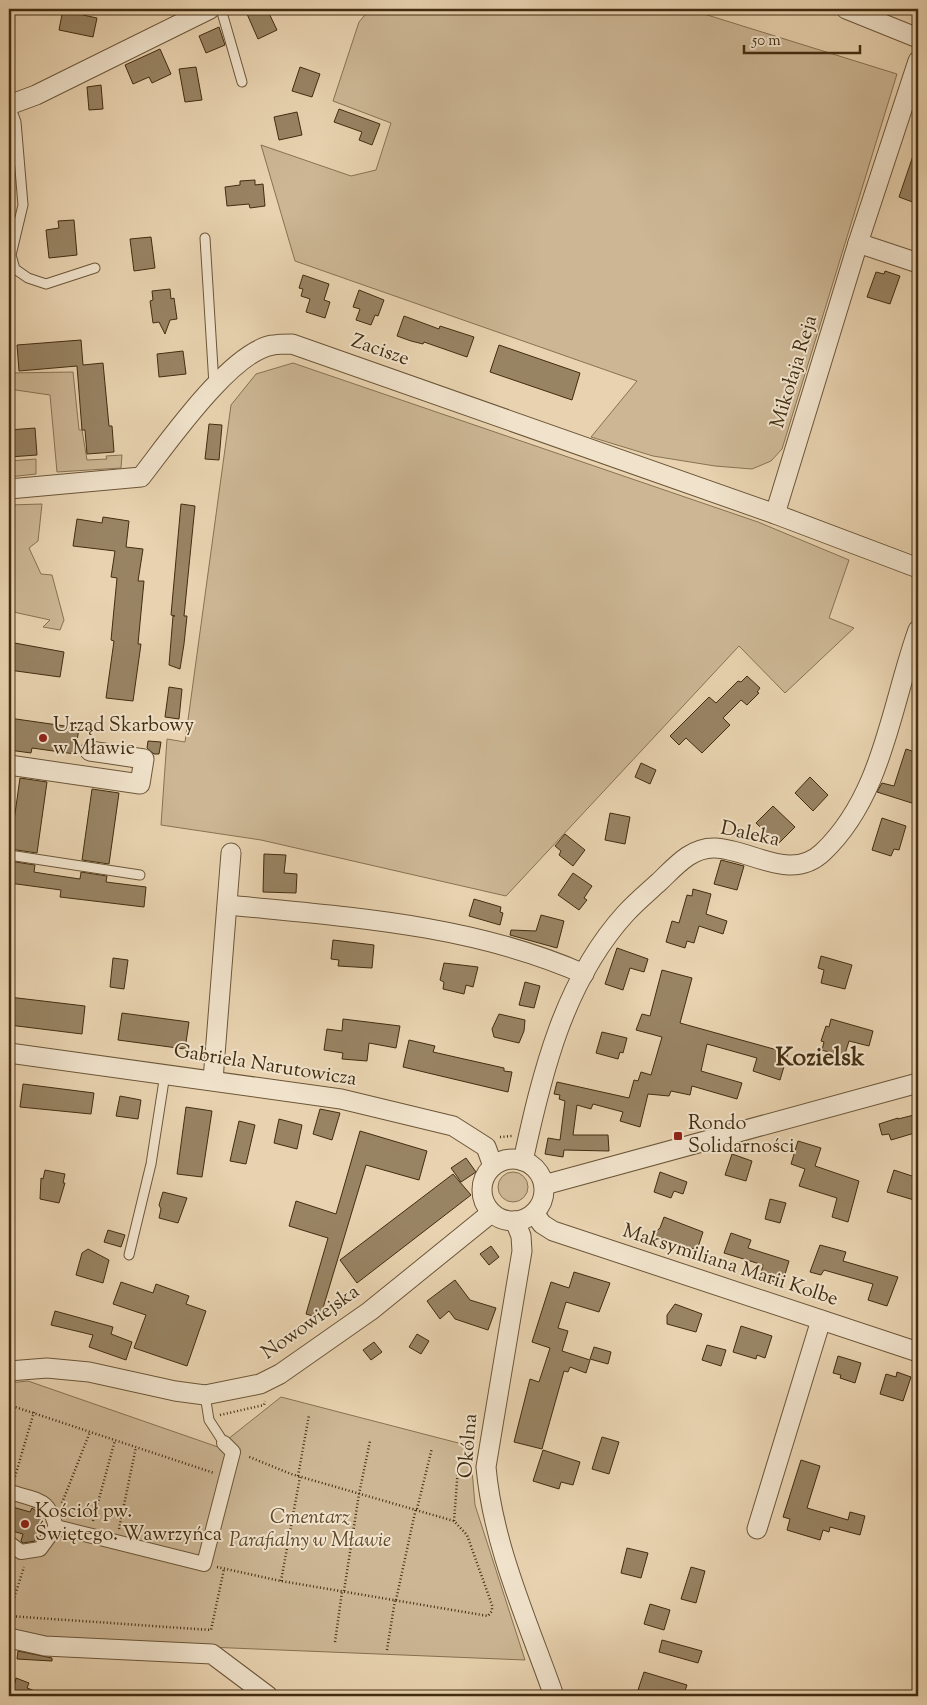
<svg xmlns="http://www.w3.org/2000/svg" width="927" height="1705" viewBox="0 0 927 1705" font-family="'Sorts Mill Goudy',serif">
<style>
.green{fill:#ccb694;stroke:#877252}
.building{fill:#988363;stroke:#422d10}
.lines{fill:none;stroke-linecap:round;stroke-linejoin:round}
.service-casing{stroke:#6c5638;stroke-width:11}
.pedestrian-casing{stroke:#6c5638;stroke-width:16}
.minor-casing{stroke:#6c5638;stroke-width:21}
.path{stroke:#422d10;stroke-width:2.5;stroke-dasharray:1 2.5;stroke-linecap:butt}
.service{stroke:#f0e2cb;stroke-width:9}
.pedestrian{stroke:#f0e2cb;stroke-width:14}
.minor{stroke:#f0e2cb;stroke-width:19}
.poi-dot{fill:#8f2418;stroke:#f0e2cb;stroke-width:2}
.labels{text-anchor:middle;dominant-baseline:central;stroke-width:4;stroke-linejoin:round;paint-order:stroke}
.street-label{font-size:20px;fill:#422d10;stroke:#f0e2cb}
.poi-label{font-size:20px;fill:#422d10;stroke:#f0e2cb;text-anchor:start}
.park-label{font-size:20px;font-style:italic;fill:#5e482a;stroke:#f0e2cb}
.district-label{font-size:25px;font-weight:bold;fill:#422d10;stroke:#f0e2cb}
</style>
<rect width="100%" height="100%" fill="#e8d2af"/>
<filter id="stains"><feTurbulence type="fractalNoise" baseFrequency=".004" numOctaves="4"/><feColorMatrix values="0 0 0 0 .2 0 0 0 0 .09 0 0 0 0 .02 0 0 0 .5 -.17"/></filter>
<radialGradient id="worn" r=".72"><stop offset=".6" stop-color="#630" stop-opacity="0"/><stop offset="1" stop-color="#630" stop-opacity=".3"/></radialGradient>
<g class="green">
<path d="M370,9H688L897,74L782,449L771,461L752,469L715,466L653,456L591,437L637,381L295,261L261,145L351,176L376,170L391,123L333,101L359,22Z"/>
<path d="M293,363L758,522L849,560L829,618L854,628L785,693L739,646L506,896L261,840L161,825L167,739L185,742L231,405L256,374Z"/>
<path d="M73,372L79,430H82L87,460L107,459L106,456L122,455L121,468L57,472L50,395L9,389V373Z"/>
<path d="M36,459V474L9,477V461Z"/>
<path d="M42,504L38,541L29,548L41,574L52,575L64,620L60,630L43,627L50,620L9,611V505Z"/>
<circle cx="513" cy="1187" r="15"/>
<path d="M28,1381L218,1447L281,1397L470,1446L475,1505L525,1660L207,1647L9,1634V1383Z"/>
</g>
<g class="building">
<path d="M63,9H84L83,15L97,18L93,37L59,30Z"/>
<path d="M259,9H267L277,30L258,39L247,14Z"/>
<path d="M219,27L225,45L206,53L199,36Z"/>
<path d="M160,49L171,74L152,83L149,77L133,84L125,65Z"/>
<path d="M196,67L202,100L185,102L179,69Z"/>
<path d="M300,67L320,74L312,97L292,91Z"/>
<path d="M101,85L103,109L89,110L87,87Z"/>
<path d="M339,109L380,124L372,145L359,140L362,132L334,122Z"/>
<path d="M297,112L302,135L279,140L274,117Z"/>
<path d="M916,147H918V204L899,197Z"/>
<path d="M255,180V185L263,184L265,206L250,208L249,204L227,206L225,187L240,185V181Z"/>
<path d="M74,220L77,255L49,258L46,230L59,228L58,221Z"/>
<path d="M151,237L155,268L134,271L130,239Z"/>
<path d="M885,271L900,276L890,304L867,297L876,272L884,274Z"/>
<path d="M303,275L329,284L324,300L330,302L325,318L306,312L310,299L301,296L303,289L299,288Z"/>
<path d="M170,289L171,299L174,298L177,319L170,320L165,334L159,322L153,323L150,301L153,300L152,291Z"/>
<path d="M359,290L384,300L378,316L375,315L371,325L356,320L360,309L353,307Z"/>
<path d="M404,316L439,329L440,326L474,337L467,357L424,342L423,344L411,341L397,336Z"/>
<path d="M81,340L83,365L103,363L109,426H112L114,452L87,454L85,430H82L77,366L19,371L17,345Z"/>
<path d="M499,345L580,373L572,400L490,372Z"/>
<path d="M183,351L186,374L159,377L157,354Z"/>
<path d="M209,424L222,425L219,460L205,459Z"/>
<path d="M35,428L37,455L9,457V430Z"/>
<path d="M181,504L195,506L184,616H187L184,644L180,669L169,665L173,616H175L171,615Z"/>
<path d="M103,517L129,521L126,547L143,549L138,581H144L138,644H141L133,701L106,698L114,641L111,640L117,578L111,577L115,551L73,546L77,519L102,523Z"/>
<path d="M9,642L64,652L60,677L9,670Z"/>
<path d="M747,676L760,688L757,692L759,693L747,705L741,700L723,718L730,725L702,753L686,738L679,745L670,736L709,697L716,703L738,681L741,682Z"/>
<path d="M169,687L182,689L179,719L165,717Z"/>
<path d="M9,718L79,728L75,754L32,748L31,753L9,750Z"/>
<path d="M148,741L161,742L159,754H154L147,748Z"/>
<path d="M906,749L918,753V805L877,792L882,783L894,786Z"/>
<path d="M641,763L656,770L650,784L635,777Z"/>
<path d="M810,777L828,795L813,811L795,793Z"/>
<path d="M20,778L47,782L37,853L10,849Z"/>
<path d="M92,789L119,793L109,864L82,860Z"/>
<path d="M773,806L795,827L778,844L756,823Z"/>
<path d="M610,813L630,817L625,844L605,840Z"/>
<path d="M882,818L906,826L899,850L894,849L891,856L872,850Z"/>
<path d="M565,834L585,850L573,866L559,855L561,851L555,846Z"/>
<path d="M264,854L286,855L284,873L297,874L296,893L263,892Z"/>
<path d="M721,860L744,866L737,890L714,884Z"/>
<path d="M9,861L35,865L34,872L46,874L80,879L81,872L107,876L106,882L146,887L144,907L60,897L61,890L9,883Z"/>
<path d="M573,873L592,886L584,898L587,900L579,910L558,895Z"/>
<path d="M693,889L711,894L706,914L727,921L723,934L699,926L694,943L687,941L685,948L666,942L672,921L679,923L687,895L692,896Z"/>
<path d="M474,899L501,907L500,912L503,913L500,925L469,916Z"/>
<path d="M541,915L564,921L557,948L510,935L511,930L536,931Z"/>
<path d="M333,940L374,945L372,968L338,966L339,960L331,959Z"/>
<path d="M617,948L648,959L644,972L630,968L623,990L605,984Z"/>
<path d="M821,956L852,965L845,989L821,983L824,970L818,968Z"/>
<path d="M113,958L128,960L124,989L110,987Z"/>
<path d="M444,963L478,967L473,987L466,985L464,994L443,989L444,982L440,980Z"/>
<path d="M662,970L692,978L680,1023L788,1053L780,1080L753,1071L757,1058L707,1044L701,1071L742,1083L737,1099L692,1086L690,1095L671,1091L669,1096L648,1094L640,1127L620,1121L623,1112L593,1104L591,1109L577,1105L573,1135H608L609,1151L564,1150L563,1157L545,1154L548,1138L560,1140L565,1101L559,1099L560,1095L554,1094L557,1082L629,1098L634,1080L638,1081L641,1072L651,1075L662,1037L636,1030L642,1014L650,1016Z"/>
<path d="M525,982L540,986L534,1008L519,1005Z"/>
<path d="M9,997L85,1006L82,1034L9,1025Z"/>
<path d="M122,1013L189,1022L185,1049L118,1040Z"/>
<path d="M499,1014L525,1020L524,1031L519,1043L494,1037L492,1029Z"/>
<path d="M343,1019L400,1026L396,1048L369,1043L367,1061L342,1059L343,1053L324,1050L327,1029L342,1031Z"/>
<path d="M831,1019L873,1031L869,1046L849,1041L844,1057L822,1050L824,1042L821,1041L826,1026L829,1027Z"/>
<path d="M602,1032L627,1038L623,1053L620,1052L618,1059L596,1053Z"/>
<path d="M409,1040L435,1046L433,1052L504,1068V1071L512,1072L508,1092L403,1067Z"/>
<path d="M23,1084L94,1093L91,1114L20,1107Z"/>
<path d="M120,1096L141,1100L138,1119L116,1116Z"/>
<path d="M186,1107L212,1111L202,1177L177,1174Z"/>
<path d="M320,1109L340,1113L332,1140L313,1134Z"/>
<path d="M918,1114V1132L891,1140L889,1134L882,1135L879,1124L898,1118V1119Z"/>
<path d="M279,1119L302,1125L297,1149L274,1143Z"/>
<path d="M239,1121L255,1125L246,1164L230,1161Z"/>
<path d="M360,1131L427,1151L419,1180L366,1165L320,1318L306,1314L328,1238L289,1226L296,1201L336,1214Z"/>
<path d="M798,1141L821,1148L815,1166L859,1181L848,1222L832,1217L837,1198L799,1186L805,1169L791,1164Z"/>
<path d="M732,1154L752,1161L746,1181L725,1175Z"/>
<path d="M466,1158L476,1172L461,1182L451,1168Z"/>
<path d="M45,1170L65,1174L63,1183H65L59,1203L40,1199L41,1178L43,1179Z"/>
<path d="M894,1170L918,1178L914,1200L887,1192Z"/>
<path d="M660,1172L687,1182L683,1194L674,1191L671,1198L654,1192Z"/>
<path d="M453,1174L471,1195L357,1283L340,1260Z"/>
<path d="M163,1192L187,1198L178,1223L159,1218L161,1209L159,1205Z"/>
<path d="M770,1199L786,1203L780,1223L765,1219Z"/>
<path d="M664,1217L703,1232L697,1250L651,1236L660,1228Z"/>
<path d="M108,1230L125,1235L121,1247L104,1242Z"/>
<path d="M731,1233L751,1240L748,1248L789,1261L782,1284L760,1277L763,1265L724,1253Z"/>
<path d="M820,1245L846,1252L843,1261L898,1277L887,1306L868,1300L873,1284L824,1270L821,1275L810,1272Z"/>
<path d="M491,1246L499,1257L489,1265L480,1254Z"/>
<path d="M88,1249L109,1260L103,1283L76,1275L82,1253Z"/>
<path d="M574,1272L610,1283L599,1312L566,1302L558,1328L568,1331L562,1351L590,1360L586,1373L570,1367L568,1372L564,1371L542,1449L514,1442L530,1379L539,1382L550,1348L532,1342L551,1282L569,1288Z"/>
<path d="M455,1280L470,1300L496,1308L488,1330L455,1319L449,1311L440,1319L427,1301Z"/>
<path d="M121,1282L153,1293L156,1284L189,1296L186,1304L206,1311L187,1366L134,1348L146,1315L113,1304Z"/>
<path d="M675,1304L702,1314L696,1332L667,1324V1315Z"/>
<path d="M55,1311L113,1327L111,1334L132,1342L126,1360L89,1347L93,1335L51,1325Z"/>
<path d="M741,1326L772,1336L765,1358L757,1355L756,1359L733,1352Z"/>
<path d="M417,1334L429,1341L421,1354L409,1347Z"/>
<path d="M374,1342L382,1352L371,1360L363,1350Z"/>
<path d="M707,1345L726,1350L721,1366L702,1360Z"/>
<path d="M594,1347L611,1352L608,1364L590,1359Z"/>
<path d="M838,1356L861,1363L855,1383L840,1378L841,1375L833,1373Z"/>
<path d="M897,1372L911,1377L903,1401L880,1394L886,1374L896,1377Z"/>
<path d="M602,1437L619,1442L609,1474L592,1469Z"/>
<path d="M543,1450L580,1462L573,1485L561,1482L559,1489L533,1481Z"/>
<path d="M801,1460L820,1466L807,1508L848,1520L850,1512L865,1516L860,1535L830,1527L829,1532L823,1530L820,1540L787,1530L790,1519L783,1517Z"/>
<path d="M9,1506L30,1512L32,1508L42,1515L35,1541L23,1543L21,1541L23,1534L9,1530Z"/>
<path d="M627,1548L648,1553L641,1578L621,1573Z"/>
<path d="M691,1567L705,1571L696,1603L681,1599Z"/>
<path d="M650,1604L670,1610L664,1630L644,1624Z"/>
<path d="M662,1640L702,1651L698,1663L659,1652Z"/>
<path d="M18,1651L52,1658V1661L17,1659Z"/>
<path d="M644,1672L687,1685L683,1696H648L649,1693L638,1690Z"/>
<path d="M16,1678L29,1683L27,1688L48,1696H14L9,1693V1680L15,1683Z"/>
</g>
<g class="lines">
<defs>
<g id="service">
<path d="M221,9L242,82"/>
<path d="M10,105L16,122L23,205L11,255L15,269L28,278L46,284L95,268"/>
<path d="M205,238L214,385"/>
<path d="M9,855L140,875"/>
<path d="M129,1255L151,1164L165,1074"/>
<path d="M205,1395L209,1420L224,1443"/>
</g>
<g id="pedestrian">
<path d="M9,1497L14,1493C40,1502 48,1498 56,1527L204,1564L233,1452L224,1443"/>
<path d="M9,1543L21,1552L40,1549L56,1527"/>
</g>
<g id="minor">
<path d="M846,9L918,38"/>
<path d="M918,61L858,243L918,263"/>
<path d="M9,105L36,95L210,9"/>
<path d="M9,489L141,477C167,444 231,351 273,345C279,344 286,344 292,344L775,514L918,568"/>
<path d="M775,514L858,243"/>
<path d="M9,765L140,784L144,759L90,751"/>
<path d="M228,905C348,917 471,924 584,974"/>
<path d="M9,1053L341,1099L453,1126L486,1147L493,1166"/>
<path d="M213,1080L231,853"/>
<circle cx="513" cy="1190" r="31"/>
<path d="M523,1161C542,1073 564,981 626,913C636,902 648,892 659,882C675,867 691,847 715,848C750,849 791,883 823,852C883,795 891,705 918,630"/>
<path d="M544,1185L918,1083"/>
<path d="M534,1213L542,1224L553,1231L918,1352"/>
<path d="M515,1221L521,1236L522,1251L486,1467C493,1546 528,1622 554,1696"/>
<path d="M9,1371L47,1368L89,1372L175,1391L205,1395L260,1384L280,1374L370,1311L491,1213"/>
<path d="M757,1529L821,1320"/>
<path d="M9,1638L45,1646L212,1654L268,1696"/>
</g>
</defs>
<use href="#service" class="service-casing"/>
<use href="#pedestrian" class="pedestrian-casing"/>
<use href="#minor" class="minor-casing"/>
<g class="path">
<path d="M500,1137L512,1136"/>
<path d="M478,1201L476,1189L479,1175"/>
<path d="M9,1405L214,1473"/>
<path d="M220,1415L264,1405L265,1401"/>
<path d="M298,1476L309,1415"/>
<path d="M14,1480L34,1412"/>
<path d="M62,1503L90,1432"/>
<path d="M417,1509L432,1448"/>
<path d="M93,1521L115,1440"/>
<path d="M454,1521L458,1468"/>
<path d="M119,1529L136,1447"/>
<path d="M217,1567L281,1581L488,1616L492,1611V1605L467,1535L454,1521L291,1474L247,1456"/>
<path d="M281,1581L300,1477"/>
<path d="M344,1591L359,1494L370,1441"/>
<path d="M396,1600L416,1508"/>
<path d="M9,1614L24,1567"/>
<path d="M9,1616L211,1630L224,1569"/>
<path d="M335,1642L342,1592"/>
<path d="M387,1650L395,1600"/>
</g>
<use href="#service" class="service"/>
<use href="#pedestrian" class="pedestrian"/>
<use href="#minor" class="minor"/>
</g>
<g class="poi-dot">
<circle cx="43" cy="738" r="5"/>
<rect x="673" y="1131" width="10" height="10" rx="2.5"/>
<circle cx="25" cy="1524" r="5"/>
</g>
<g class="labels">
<g class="street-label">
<text transform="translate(380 351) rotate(19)">Zacisze</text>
<text transform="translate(795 372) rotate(-73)">Mikołaja Reja</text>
<text transform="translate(750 835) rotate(12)">Daleka</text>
<text transform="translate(265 1066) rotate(9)">Gabriela Narutowicza</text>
<text transform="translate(730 1266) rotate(18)">Maksymiliana Marii Kolbe</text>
<text transform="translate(311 1323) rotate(-35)">Nowowiejska</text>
<text transform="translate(469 1446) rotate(-85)">Okólna</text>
</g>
<g class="poi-label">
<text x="53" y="726">Urząd Skarbowy<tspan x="53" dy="23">w Mławie</tspan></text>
<text x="688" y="1124">Rondo<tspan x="688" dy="23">Solidarności</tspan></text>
<text x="35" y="1512">Kościół pw.<tspan x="35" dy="23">Świętego. Wawrzyńca</tspan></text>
</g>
<g class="park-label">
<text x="310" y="1518">Cmentarz<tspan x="310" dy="23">Parafialny w Mławie</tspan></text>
</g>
<g class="district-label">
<text x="820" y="1059">Kozielsk</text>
</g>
</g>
<rect width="927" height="1705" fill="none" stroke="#e8d2af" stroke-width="30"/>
<rect x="10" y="10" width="907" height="1685" fill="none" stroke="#422d10" stroke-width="2.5"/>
<rect x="15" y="15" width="897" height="1675" fill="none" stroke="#422d10"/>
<path d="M744 45v8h116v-8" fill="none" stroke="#422d10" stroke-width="2.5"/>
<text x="752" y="45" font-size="15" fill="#422d10" stroke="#f0e2cb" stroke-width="4" paint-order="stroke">50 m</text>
<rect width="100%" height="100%" filter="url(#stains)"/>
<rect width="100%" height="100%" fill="url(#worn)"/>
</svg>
